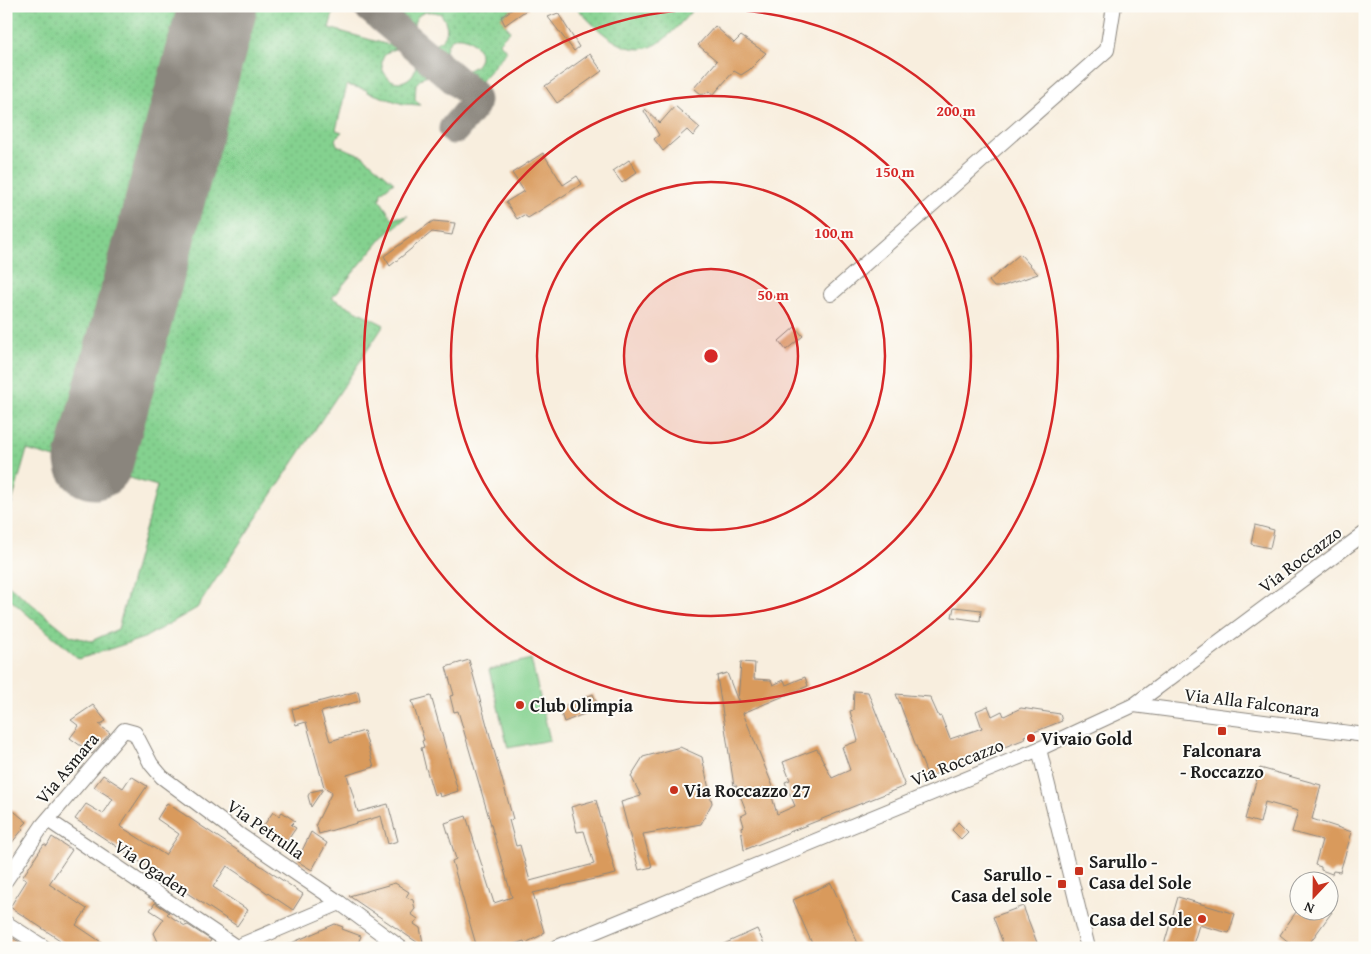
<svg xmlns="http://www.w3.org/2000/svg" width="1371" height="954" viewBox="0 0 1371 954" font-family="'Gentium Book Plus',serif">
<style>
.grass{fill:url(#grass-dots);stroke:#507656}
.garden{fill:#84d18f;stroke:#507656}
.lines{fill:none;stroke-linecap:round;stroke-linejoin:round}
.taxiway{stroke:#8a857d;stroke-width:31}
.runway{stroke:#8a857d;stroke-width:79}
.building{fill:#d99a5b}
.minor-casing{stroke:#8a857d;stroke-width:16}
.minor{stroke:#fff;stroke-width:14}
.ring{fill:none;stroke:#d62828;stroke-width:2.5}
.poi-dot{fill:#c8321e;stroke:#fdfcf7;stroke-width:2}
.labels{text-anchor:middle;dominant-baseline:central;stroke-width:4;stroke-linejoin:round;paint-order:stroke}
.street-label{font-size:18px;fill:#1c1c1c;stroke:#fdfcf7}
.poi-label{font-size:18px;font-weight:bold;fill:#1c1c1c;stroke:#fdfcf7;text-anchor:start}
.centre{fill:#d62828;stroke:#fdfcf7;stroke-width:2.5}
.ring-label{font-size:15px;text-anchor:middle;font-weight:bold;fill:#d62828;stroke:#fdfcf7;stroke-width:4;stroke-linejoin:round;paint-order:stroke}
</style>
<defs>
<pattern id="grass-dots" width="8" height="8" patternUnits="userSpaceOnUse" patternTransform="scale(1.25)"><rect width="8" height="8" fill="#84d18f"/><path d="M2 2h.1M6 6h.1" fill="none" stroke="#71b37b" stroke-width="1.8" stroke-linecap="round"/></pattern>
</defs>
<rect width="100%" height="100%" fill="#fdfcf7"/>
<filter id="ink" filterUnits="userSpaceOnUse"><feTurbulence type="fractalNoise" baseFrequency=".02" numOctaves="2"/><feDisplacementMap in="SourceGraphic" scale="10" xChannelSelector="R" yChannelSelector="G"/><feConvolveMatrix kernelMatrix="1 2 1 2 8 2 1 2 1" color-interpolation-filters="sRGB"/></filter>
<filter id="wash" filterUnits="userSpaceOnUse"><feTurbulence type="fractalNoise" baseFrequency=".0096" numOctaves="4" result="noise"/><feDisplacementMap in="SourceGraphic" scale="20" xChannelSelector="R" yChannelSelector="G"/><feGaussianBlur stdDeviation="1.12" result="paint"/><feColorMatrix in="noise" values="0 0 0 0 0 0 0 0 0 0 0 0 0 0 0 0 0 1.4 0 .05"/><feComposite in="paint" operator="in"/></filter>
<g filter="url(#wash)">
<rect width="100%" height="100%" fill="#f8eede"/>
<g class="grass">
<path d="M6,6H184L62,460L27,450L6,523Z"/>
<path d="M253,6H335L329,28L389,45L391,42L399,48C366,53 387,93 408,79C414,75 416,69 416,62L432,75L424,76L416,84L415,99L420,105L403,104L367,92V90L347,85L336,130L342,132L335,139L337,145L363,156L394,182L381,192L380,200L392,218L408,216L383,237L332,298L384,325L197,608L144,638L79,659L6,596V583L71,636L91,641L118,629L157,486L126,477Z"/>
<path d="M400,6H517L501,17L510,31L499,42L507,51L478,84L462,72C510,60 447,9 445,57L430,45C448,41 451,28 441,14C426,8 412,14 414,31L397,18Z"/>
<path d="M575,6H696C684,19 672,35 657,44C626,62 594,26 575,6Z"/>
</g>
<path class="garden" d="M531,659L550,740L508,748L489,670Z"/>
<g class="lines">
<path class="taxiway" d="M368,6L473,95L475,100L474,105L454,129"/>
<path class="runway" d="M94,460L218,6"/>
</g>
<g id="blocks">
<g class="building">
<path d="M517,6H532L505,25L501,17Z"/>
<path d="M558,13L579,47L574,51L548,17Z"/>
<path d="M715,26L734,43L741,36L766,53L749,70L741,75L734,71L713,95L710,91L702,95L694,88L717,61L698,45Z"/>
<path d="M590,54L602,71L557,103L545,86Z"/>
<path d="M675,106L700,128L693,136L687,130L663,151L654,139L659,135L644,111L645,109L660,123Z"/>
<path d="M543,153L563,185L577,176L582,184L528,218L524,215L517,219L506,202L524,191L512,173Z"/>
<path d="M629,160L637,172L622,183L613,171Z"/>
<path d="M433,221L455,223L452,235L432,232L390,266L384,256Z"/>
<path d="M1020,254L1038,274L1000,287H994L989,281Z"/>
<path d="M795,327L803,336L786,350L779,341Z"/>
<path d="M1255,525L1274,530L1270,548L1251,544Z"/>
<path d="M954,607L981,610L980,621L952,617Z"/>
<path d="M469,660L513,819L509,820L516,846L520,845L530,881L594,864L584,831L577,832L571,807L596,800L616,874L533,893L544,932L542,935L525,943L524,941L502,948H477L452,861L456,859L445,823L466,816L494,903L512,897L458,711L454,712L450,696L454,695L446,667Z"/>
<path d="M741,662L755,663L754,679L771,680L773,685L784,680L786,685L805,677L808,686L743,713L774,789L770,790L777,814L795,806L785,782L790,780L783,762L817,749L832,778L850,770L842,747L858,741L850,711L853,710L854,691L868,692L905,786L744,850L741,827L744,826L741,816L747,813L736,785L734,786L717,676L727,673L738,701Z"/>
<path d="M358,691L360,701L321,712L330,741L364,731L374,767L347,775L358,812L388,804L398,841L388,844L381,816L319,834L316,824L332,792L324,787L306,722L296,725L292,709Z"/>
<path d="M593,694L599,708L564,722L559,708Z"/>
<path d="M896,694L930,697L939,717L941,716L950,739L982,728L976,711L988,706L992,716L1002,711L1004,716L1021,708L1060,714L1062,721L1024,736L1025,739L928,777Z"/>
<path d="M431,696L458,791L440,797L439,793L434,795L425,765L421,748L424,747L422,741L424,740L412,701Z"/>
<path d="M93,705L106,721L99,725L110,733L92,754L70,738L79,726L71,720Z"/>
<path d="M680,747L702,757L712,803L701,824L643,834L652,867L639,870L621,802L641,796L631,776L643,757Z"/>
<path d="M1260,768L1321,785L1312,819L1352,832L1340,872L1333,871L1332,874L1321,870V867L1315,865L1322,840L1292,832L1298,811L1265,802L1260,823L1245,819Z"/>
<path d="M103,775L123,788L131,776L147,786L120,826L165,855L179,834L157,819L167,803L303,894L293,910L227,866L213,887L248,910L237,926L75,819L86,804L103,814L113,799L94,787Z"/>
<path d="M323,789L311,807L308,796L310,792Z"/>
<path d="M10,808L27,822L22,827L23,829L6,850V813Z"/>
<path d="M273,812L279,816L282,812L295,821L291,825L296,828L285,844L262,828Z"/>
<path d="M958,822L968,832L961,839L952,830Z"/>
<path d="M311,832L327,843L312,870L297,861Z"/>
<path d="M52,837L72,850L49,884L87,909L76,925L110,948H72L10,907L27,880L22,878L44,844L47,846Z"/>
<path d="M395,883L409,892L406,897L413,900L415,909L411,914L418,919L414,924L420,928L424,947L349,896Z"/>
<path d="M831,883L860,948H814L793,900Z"/>
<path d="M1178,897L1235,914L1229,933L1199,925L1192,948H1163Z"/>
<path d="M155,903L169,912L167,914L185,926L188,925L211,940L206,948H161L154,933L164,919L150,910Z"/>
<path d="M1023,906L1039,948H1005L993,917Z"/>
<path d="M1296,912H1332L1306,948H1296L1280,935Z"/>
<path d="M335,924L343,927L342,929L361,936L356,948H339L335,946L331,948H280Z"/>
<path d="M757,929L766,948H715Z"/>
<path d="M6,934L26,946L28,948H6Z"/>
</g>
</g>
</g>
<g filter="url(#ink)">
<use href="#blocks" fill-opacity="0" stroke="#8a857d" stroke-width="1"/>
<g class="lines">
<defs>
<g id="minor">
<path d="M831,294L1107,50L1114,6"/>
<path d="M1134,705L1365,735"/>
<path d="M1039,749L1088,948"/>
<path d="M48,820L236,947"/>
<path d="M6,880L43,825L124,730L135,733L151,764L162,777L241,836L340,903L401,948"/>
<path d="M6,923L45,948"/>
<path d="M234,948L340,903"/>
<path d="M555,948L1039,749L1134,705L1365,533"/>
</g>
</defs>
<use href="#minor" class="minor-casing"/>
<use href="#minor" class="minor"/>
</g>
</g>
<circle cx="711" cy="356" r="87" fill="#d62828" fill-opacity=".12"/>
<g class="ring">
<circle cx="711" cy="356" r="87"/>
<circle cx="711" cy="356" r="174"/>
<circle cx="711" cy="356" r="260"/>
<circle cx="711" cy="356" r="347"/>
</g>
<g class="poi-dot">
<circle cx="520" cy="705" r="5"/>
<rect x="1217" y="726" width="10" height="10" rx="2.5"/>
<circle cx="1031" cy="738" r="5"/>
<circle cx="674" cy="790" r="5"/>
<rect x="1074" y="866" width="10" height="10" rx="2.5"/>
<rect x="1057" y="879" width="10" height="10" rx="2.5"/>
<circle cx="1202" cy="919" r="5"/>
</g>
<g class="labels">
<g class="street-label">
<text transform="translate(1300 559) rotate(-37)">Via Roccazzo</text>
<text transform="translate(1252 702) rotate(7)">Via Alla Falconara</text>
<text transform="translate(957 762) rotate(-22)">Via Roccazzo</text>
<text transform="translate(67 768) rotate(-50)">Via Asmara</text>
<text transform="translate(266 829) rotate(35)">Via Petrulla</text>
<text transform="translate(152 868) rotate(34)">Via Ogaden</text>
</g>
<g class="poi-label">
<text x="530" y="705">Club Olimpia</text>
<text x="1041" y="738">Vivaio Gold</text>
<text x="1222" y="750" text-anchor="middle">Falconara<tspan x="1222" dy="21">- Roccazzo</tspan></text>
<text x="684" y="790">Via Roccazzo 27</text>
<text x="1089" y="861">Sarullo -<tspan x="1089" dy="21">Casa del Sole</tspan></text>
<text x="1052" y="874" text-anchor="end">Sarullo -<tspan x="1052" dy="21">Casa del sole</tspan></text>
<text x="1192" y="919" text-anchor="end">Casa del Sole</text>
</g>
</g>
<circle cx="711" cy="356" r="8" class="centre"/>
<g class="ring-label">
<text x="956" y="116">200 m</text>
<text x="895" y="177">150 m</text>
<text x="834" y="238">100 m</text>
<text x="773" y="300">50 m</text>
</g>
<rect width="1371" height="954" fill="none" stroke="#fdfcf7" stroke-width="25"/>
<g transform="translate(1314 896) rotate(202)"><circle r="24" fill="#fdfcf7" stroke="#a3a29f"/>
<path d="M0-4L9 19L0 12L-9 19Z" fill="#c8321e"/>
<text y="-8" font-size="14" font-weight="bold" text-anchor="middle" fill="#1c1c1c">N</text>
</g>
</svg>
